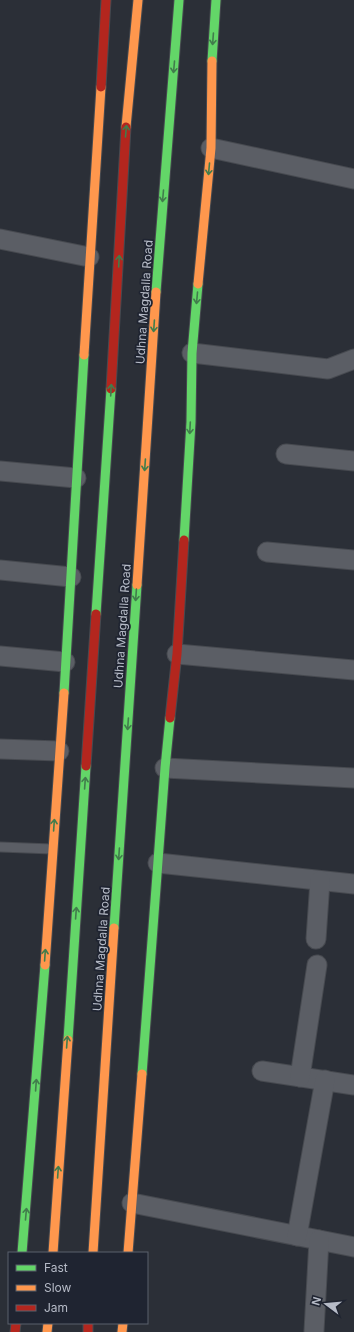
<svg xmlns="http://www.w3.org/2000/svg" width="354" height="1332" viewBox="0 0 354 1332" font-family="Inter,sans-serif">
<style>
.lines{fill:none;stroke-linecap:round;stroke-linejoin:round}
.lane-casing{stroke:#474a50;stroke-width:11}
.street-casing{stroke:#474a50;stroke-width:21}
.fast-casing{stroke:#474a50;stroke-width:11}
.slow-casing{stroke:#474a50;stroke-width:11}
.jam-casing{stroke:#474a50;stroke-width:11}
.lane{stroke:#5b5e65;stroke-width:9}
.street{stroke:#5b5e65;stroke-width:19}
.fast{stroke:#63d668;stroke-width:9}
.slow{stroke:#ff974d;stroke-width:9}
.jam{stroke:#b3261e;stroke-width:9}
.oneway{stroke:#417d4c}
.labels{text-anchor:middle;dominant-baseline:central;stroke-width:3.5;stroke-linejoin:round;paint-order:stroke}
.street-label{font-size:12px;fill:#b6bbc7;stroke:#1f2431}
</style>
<rect width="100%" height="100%" fill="#2b2f37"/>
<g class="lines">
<defs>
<path id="lane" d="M0,847L52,849"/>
<g id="street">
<path d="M211,148L354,179"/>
<path d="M0,239L89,257"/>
<path d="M192,353L328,369L354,359"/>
<path d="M286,454L354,461"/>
<path d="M0,471L76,478"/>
<path d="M267,552L354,560"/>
<path d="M0,570L71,577"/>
<path d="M177,654L354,670"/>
<path d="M0,656L65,662"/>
<path d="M0,749L59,751"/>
<path d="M165,768L354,778"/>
<path d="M158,863L354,884"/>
<path d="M316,939L320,881"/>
<path d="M262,1071L354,1085"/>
<path d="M300,1077L317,965"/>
<path d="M132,1203L354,1247"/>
<path d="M297,1236L325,1080"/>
<path d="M314,1331L319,1240"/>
</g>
<g id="fast">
<path d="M212,61L216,0"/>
<path d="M156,292L179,0"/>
<path d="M184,540L191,422L192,353L198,284"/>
<path d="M96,614L111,389"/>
<path d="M64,693L84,355"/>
<path d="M114,928L137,585"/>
<path d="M68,1040L86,766"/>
<path d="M142,1074L165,768L170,718"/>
<path d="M22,1253L45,965"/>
</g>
<g id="slow">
<path d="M126,127L138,0"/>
<path d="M198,284L211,148L212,61"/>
<path d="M84,355L101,87"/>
<path d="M137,585L156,292"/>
<path d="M45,965L64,693"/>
<path d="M53,1253L68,1040"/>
<path d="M93,1253L114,928"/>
<path d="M128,1253L142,1074"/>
<path d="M47,1332L48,1323"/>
<path d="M122,1332L123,1323"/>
</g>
<g id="jam">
<path d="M101,87L106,0"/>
<path d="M111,389L126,127"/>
<path d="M170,718L177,654L184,540"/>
<path d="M86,766L96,614"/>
<path d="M88,1323V1332"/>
<path d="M15,1332L16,1323"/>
</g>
</defs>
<use href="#lane" class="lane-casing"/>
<use href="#street" class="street-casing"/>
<use href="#fast" class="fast-casing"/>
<use href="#slow" class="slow-casing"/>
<use href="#jam" class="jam-casing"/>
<use href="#lane" class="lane"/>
<use href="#street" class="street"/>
<use href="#fast" class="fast"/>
<use href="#slow" class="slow"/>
<use href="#jam" class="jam"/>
</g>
<defs><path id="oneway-shaft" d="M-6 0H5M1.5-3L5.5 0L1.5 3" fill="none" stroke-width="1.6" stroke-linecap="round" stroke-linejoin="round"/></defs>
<g class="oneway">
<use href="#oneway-shaft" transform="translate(213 39) rotate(94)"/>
<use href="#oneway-shaft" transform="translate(174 67) rotate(95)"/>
<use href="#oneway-shaft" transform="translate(126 131) rotate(-85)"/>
<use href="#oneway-shaft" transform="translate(209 169) rotate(95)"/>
<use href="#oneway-shaft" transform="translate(163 196) rotate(95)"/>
<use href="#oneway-shaft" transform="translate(119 261) rotate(-87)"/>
<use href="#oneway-shaft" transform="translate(197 298) rotate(95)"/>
<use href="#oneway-shaft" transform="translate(154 326) rotate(94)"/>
<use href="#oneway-shaft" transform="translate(111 390) rotate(-87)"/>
<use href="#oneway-shaft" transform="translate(190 428) rotate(93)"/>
<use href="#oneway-shaft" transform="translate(145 465) rotate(94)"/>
<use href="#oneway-shaft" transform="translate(136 595) rotate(94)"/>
<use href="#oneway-shaft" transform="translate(128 724) rotate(94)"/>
<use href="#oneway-shaft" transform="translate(85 783) rotate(-86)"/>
<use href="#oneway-shaft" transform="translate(54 825) rotate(-86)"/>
<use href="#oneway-shaft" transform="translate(119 854) rotate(94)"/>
<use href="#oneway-shaft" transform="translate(76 913) rotate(-86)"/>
<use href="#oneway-shaft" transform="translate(45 955) rotate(-86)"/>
<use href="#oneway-shaft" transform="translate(67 1042) rotate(-86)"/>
<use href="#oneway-shaft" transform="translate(36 1085) rotate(-86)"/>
<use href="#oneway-shaft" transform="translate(58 1172) rotate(-86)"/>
<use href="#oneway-shaft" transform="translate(26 1214) rotate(-85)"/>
</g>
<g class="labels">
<g class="street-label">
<text transform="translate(144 302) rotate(-86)">Udhna Magdalla Road</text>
<text transform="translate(122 626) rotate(-86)">Udhna Magdalla Road</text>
<text transform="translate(101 949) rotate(-86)">Udhna Magdalla Road</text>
</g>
</g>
<rect x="8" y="1252" width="140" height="72" fill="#1f2431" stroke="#5b606d"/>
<rect x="16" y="1265" width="20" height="6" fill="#63d668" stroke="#5b606d"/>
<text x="44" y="1272" font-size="12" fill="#b6bbc7">Fast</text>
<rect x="16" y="1285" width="20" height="6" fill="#ff974d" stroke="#5b606d"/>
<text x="44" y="1292" font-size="12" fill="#b6bbc7">Slow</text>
<rect x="16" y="1305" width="20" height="6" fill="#b3261e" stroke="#5b606d"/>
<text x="44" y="1312" font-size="12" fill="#b6bbc7">Jam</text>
<g transform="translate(326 1304) rotate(286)" stroke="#1f2431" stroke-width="3" paint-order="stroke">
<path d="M0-3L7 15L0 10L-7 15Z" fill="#b6bbc7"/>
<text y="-6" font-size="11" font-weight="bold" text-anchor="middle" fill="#b6bbc7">N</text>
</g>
</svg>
